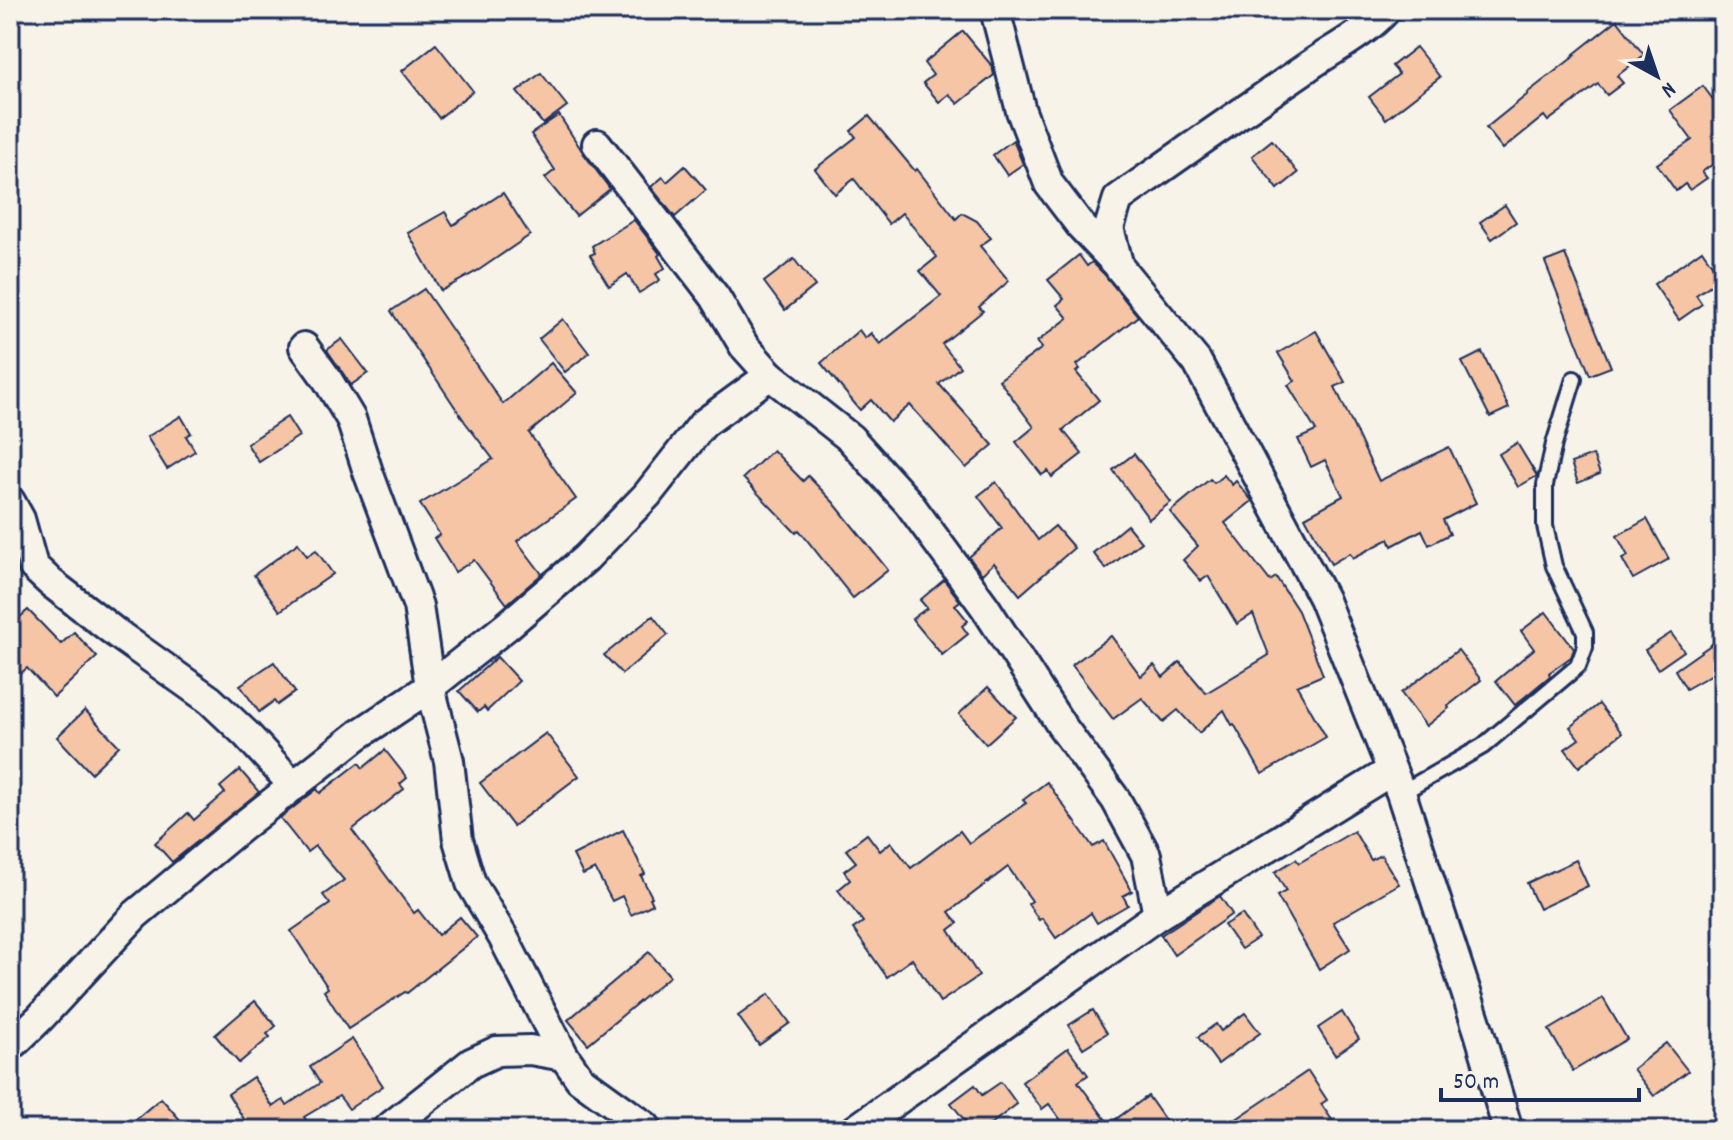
<svg xmlns="http://www.w3.org/2000/svg" width="1733" height="1140" viewBox="0 0 1733 1140" font-family="Dekko,sans-serif">
<style>
.building{fill:#f5c5a5;stroke:#1b2f5e;stroke-width:2}
.lines{fill:none;stroke-linecap:round;stroke-linejoin:round}
.service-casing{stroke:#1b2f5e;stroke-width:20}
.minor-casing{stroke:#1b2f5e;stroke-width:34}
.service{stroke:#f7f3e8;stroke-width:14}
.minor{stroke:#f7f3e8;stroke-width:28}
</style>
<rect width="100%" height="100%" fill="#f7f3e8"/>
<filter id="ink" filterUnits="userSpaceOnUse"><feTurbulence type="fractalNoise" baseFrequency=".0125" numOctaves="2"/><feDisplacementMap in="SourceGraphic" scale="16" xChannelSelector="R" yChannelSelector="G"/><feConvolveMatrix kernelMatrix="1 2 1 2 8 2 1 2 1" color-interpolation-filters="sRGB"/></filter>
<g filter="url(#ink)">
<g class="building">
<path d="M1617,20L1644,55L1617,76L1623,83L1607,95L1598,84L1548,121L1544,116L1503,149L1486,128L1528,94L1527,93L1576,55L1574,54Z"/>
<path d="M963,31L992,66L994,75L958,104L949,94L939,102L923,83L933,75L924,63Z"/>
<path d="M436,44L473,91L439,118L402,71Z"/>
<path d="M1416,47L1440,77L1386,119L1369,97L1399,74L1392,66Z"/>
<path d="M541,73L567,106L543,124L517,92Z"/>
<path d="M1703,86L1723,113V157L1702,172L1707,178L1690,190L1685,184L1676,191L1657,164L1692,140L1670,110Z"/>
<path d="M559,115L584,154L610,189L576,216L545,178L555,170L531,134Z"/>
<path d="M869,116L915,171L917,169L956,219L962,213L977,221L991,238L980,246L1009,281L979,307L983,311L942,344L960,367L939,384L993,445L966,468L910,405L890,422L871,400L860,410L821,363L859,330L865,338L871,333L880,344L941,296L920,271L937,257L902,213L889,224L854,179L835,194L815,169L856,137L851,131Z"/>
<path d="M1013,140L1023,164L1007,175L993,155Z"/>
<path d="M1272,140L1298,173L1278,189L1252,156Z"/>
<path d="M685,166L706,190L675,217L651,187L663,177L667,182Z"/>
<path d="M503,193L530,235L479,270L441,291L408,233L445,212L453,225Z"/>
<path d="M1505,205L1516,222L1492,239L1480,222Z"/>
<path d="M634,220L660,254L658,256L665,268L656,274L660,280L639,293L627,274L609,286L590,255L595,253L592,246Z"/>
<path d="M1702,250L1721,278L1696,295L1702,304L1679,320L1654,284Z"/>
<path d="M1565,254L1611,367L1590,375L1545,262Z"/>
<path d="M1079,255L1087,266L1092,262L1105,275L1138,316L1077,365L1080,369L1076,372L1099,400L1063,430L1082,454L1052,477L1048,471L1042,475L1016,442L1034,427L999,380L1042,348L1037,342L1068,318L1057,305L1064,299L1048,280Z"/>
<path d="M794,259L815,286L785,310L764,282Z"/>
<path d="M424,289L503,404L551,363L577,393L529,433L576,499L517,541L542,574L507,604L474,560L455,572L434,538L440,535L420,504L493,459L465,422L391,311Z"/>
<path d="M563,319L589,353L565,372L539,339Z"/>
<path d="M1316,331L1345,382L1335,387L1379,481L1449,447L1476,503L1443,520L1450,534L1429,545L1422,530L1392,546L1389,539L1353,558L1350,553L1331,564L1305,517L1343,496L1325,460L1311,467L1298,439L1316,431L1288,385L1295,381L1278,353Z"/>
<path d="M342,339L368,373L351,385L327,350Z"/>
<path d="M1482,352L1509,408L1490,417L1462,362Z"/>
<path d="M181,416L191,433L186,436L195,451L167,469L147,437Z"/>
<path d="M287,417L299,436L259,462L247,444Z"/>
<path d="M1517,443L1537,476L1518,487L1499,454Z"/>
<path d="M773,450L803,481L808,476L834,503L888,570L853,598L799,530L796,533L743,478Z"/>
<path d="M1134,454L1171,502L1149,519L1113,470Z"/>
<path d="M1593,455L1600,474L1578,483L1571,463Z"/>
<path d="M1224,475L1232,485L1236,481L1252,501L1225,523L1270,581L1276,577L1298,611L1323,675L1297,686L1326,737L1262,774L1234,724L1232,725L1224,710L1199,733L1178,710L1163,722L1142,698L1113,719L1072,665L1111,636L1141,676L1154,665L1163,677L1180,662L1206,693L1269,655L1253,614L1237,624L1208,576L1201,581L1183,560L1198,546L1170,512L1210,479L1214,483Z"/>
<path d="M996,482L1038,540L1055,526L1074,548L1020,595L994,563L982,574L969,557L1002,528L978,496Z"/>
<path d="M1647,519L1669,559L1633,579L1622,559L1628,556L1617,536Z"/>
<path d="M1127,525L1141,542L1106,569L1093,553Z"/>
<path d="M298,543L307,556L316,550L333,574L280,611L254,575Z"/>
<path d="M944,580L960,601L955,605L968,621L962,626L968,634L942,655L912,619L927,608L920,600Z"/>
<path d="M28,610L61,644L74,632L97,657L54,697L27,668L21,673L10,661V626Z"/>
<path d="M1546,612L1574,649L1571,657L1549,673L1550,676L1515,705L1496,681L1534,649L1521,631Z"/>
<path d="M653,616L668,635L622,674L604,655Z"/>
<path d="M1671,633L1684,651L1658,669L1645,650Z"/>
<path d="M1715,642L1723,656V668L1686,689L1675,670Z"/>
<path d="M1458,650L1481,680L1448,706L1449,708L1426,726L1401,693Z"/>
<path d="M497,657L519,681L487,711L484,707L478,712L459,691Z"/>
<path d="M274,662L295,692L277,705L274,701L259,712L240,685Z"/>
<path d="M988,687L1016,717L986,744L959,714Z"/>
<path d="M1599,704L1622,733L1579,767L1565,749L1579,739L1570,727Z"/>
<path d="M85,710L119,746L91,773L57,737Z"/>
<path d="M546,733L579,776L513,826L480,783Z"/>
<path d="M385,750L407,778L400,784L404,789L352,830L414,913L418,910L438,935L460,917L477,937L407,993L405,992L348,1029L324,991L328,988L291,931L330,904L323,895L344,880L315,846L307,852L280,818L317,789L320,793L359,763L363,768Z"/>
<path d="M240,770L259,792L172,862L155,843L188,813L194,820L225,793L220,787Z"/>
<path d="M1047,782L1093,847L1104,841L1132,891L1123,896L1128,905L1097,923L1091,913L1056,938L1042,918L1039,920L1028,904L1032,901L1008,867L949,912L958,923L949,930L979,976L940,1002L912,959L887,977L853,929L863,922L838,890L850,880L844,871L856,862L846,850L867,834L880,851L891,842L911,868L960,831L969,843L1026,803L1023,800Z"/>
<path d="M623,830L645,874L641,876L652,897L650,898L653,904L631,915L622,896L612,901L595,869L583,875L573,855Z"/>
<path d="M1354,831L1371,860L1381,855L1399,884L1333,922L1350,949L1319,969L1277,896L1286,891L1275,872L1296,859L1299,863Z"/>
<path d="M1576,860L1588,886L1539,909L1527,883Z"/>
<path d="M1220,896L1232,914L1174,955L1161,935Z"/>
<path d="M1242,914L1258,938L1241,949L1224,925Z"/>
<path d="M649,952L670,976L588,1044L568,1020Z"/>
<path d="M769,994L790,1023L759,1045L738,1016Z"/>
<path d="M1603,998L1627,1039L1573,1071L1549,1030Z"/>
<path d="M255,1001L276,1026L267,1034L270,1037L239,1063L215,1035Z"/>
<path d="M1093,1010L1107,1033L1083,1048L1069,1025Z"/>
<path d="M1342,1012L1359,1039L1335,1055L1318,1028Z"/>
<path d="M1245,1013L1260,1033L1218,1064L1198,1037L1216,1024L1221,1031Z"/>
<path d="M352,1039L383,1086L349,1109L339,1096L304,1117L313,1130H238L247,1124L228,1094L253,1077L273,1107L283,1100L287,1105L320,1083L310,1067Z"/>
<path d="M1666,1043L1688,1071L1654,1096L1633,1069Z"/>
<path d="M1068,1048L1088,1075L1078,1082L1109,1124L1148,1096L1172,1130H1068L1049,1104L1042,1109L1022,1082Z"/>
<path d="M1308,1071L1327,1100L1321,1104L1339,1130H1220Z"/>
<path d="M1001,1082L1017,1104L983,1130H972L951,1103L975,1085L982,1095Z"/>
<path d="M161,1098L189,1130H123Z"/>
</g>
<g class="lines">
<defs>
<path id="service" d="M1401,793L1483,746L1578,666L1585,647V632L1554,566L1545,526V485L1554,444L1574,379"/>
<g id="minor">
<path d="M995,10L1021,111L1049,184L1081,226L1116,263"/>
<path d="M1386,10C1364,34 1333,49 1306,68C1243,111 1180,155 1118,199L1109,228L1119,267L1197,362L1323,598L1401,793L1479,1032L1508,1130"/>
<path d="M597,144L715,297L744,346L770,375"/>
<path d="M304,347L327,379L351,419L368,472L418,606L430,687L507,626L586,558L647,495L703,424L770,375L850,438L908,502L985,607L1061,725L1116,800L1146,855L1158,915"/>
<path d="M10,501L20,519L33,566L50,582L116,633L210,700L246,734L294,786"/>
<path d="M10,1047L40,1018L135,915L240,828L358,735L430,687L449,761L458,840L471,883L503,937L564,1056L580,1079L645,1126L648,1130"/>
<path d="M386,1130L471,1063L497,1051L530,1050L564,1056"/>
<path d="M855,1130L1158,915L1391,771"/>
</g>
</defs>
<use href="#service" class="service-casing"/>
<use href="#minor" class="minor-casing"/>
<use href="#service" class="service"/>
<use href="#minor" class="minor"/>
</g>
</g>
<rect width="1733" height="1140" fill="none" stroke="#f7f3e8" stroke-width="40"/>
<rect x="20" y="20" width="1693" height="1100" fill="none" stroke="#1b2f5e" stroke-width="3" filter="url(#ink)"/>
<g transform="translate(1657 76) rotate(140)" stroke="#f7f3e8" stroke-width="6" paint-order="stroke">
<path d="M0-6L14 30L0 20L-14 30Z" fill="#1b2f5e"/>
<text y="-12" font-size="22" font-weight="bold" text-anchor="middle" fill="#1b2f5e">N</text>
</g>
<path d="M1441 1088v12h198v-12" fill="none" stroke="#1b2f5e" stroke-width="4"/>
<text x="1453" y="1088" font-size="24" fill="#1b2f5e" stroke="#f7f3e8" stroke-width="6" paint-order="stroke">50 m</text>
</svg>
